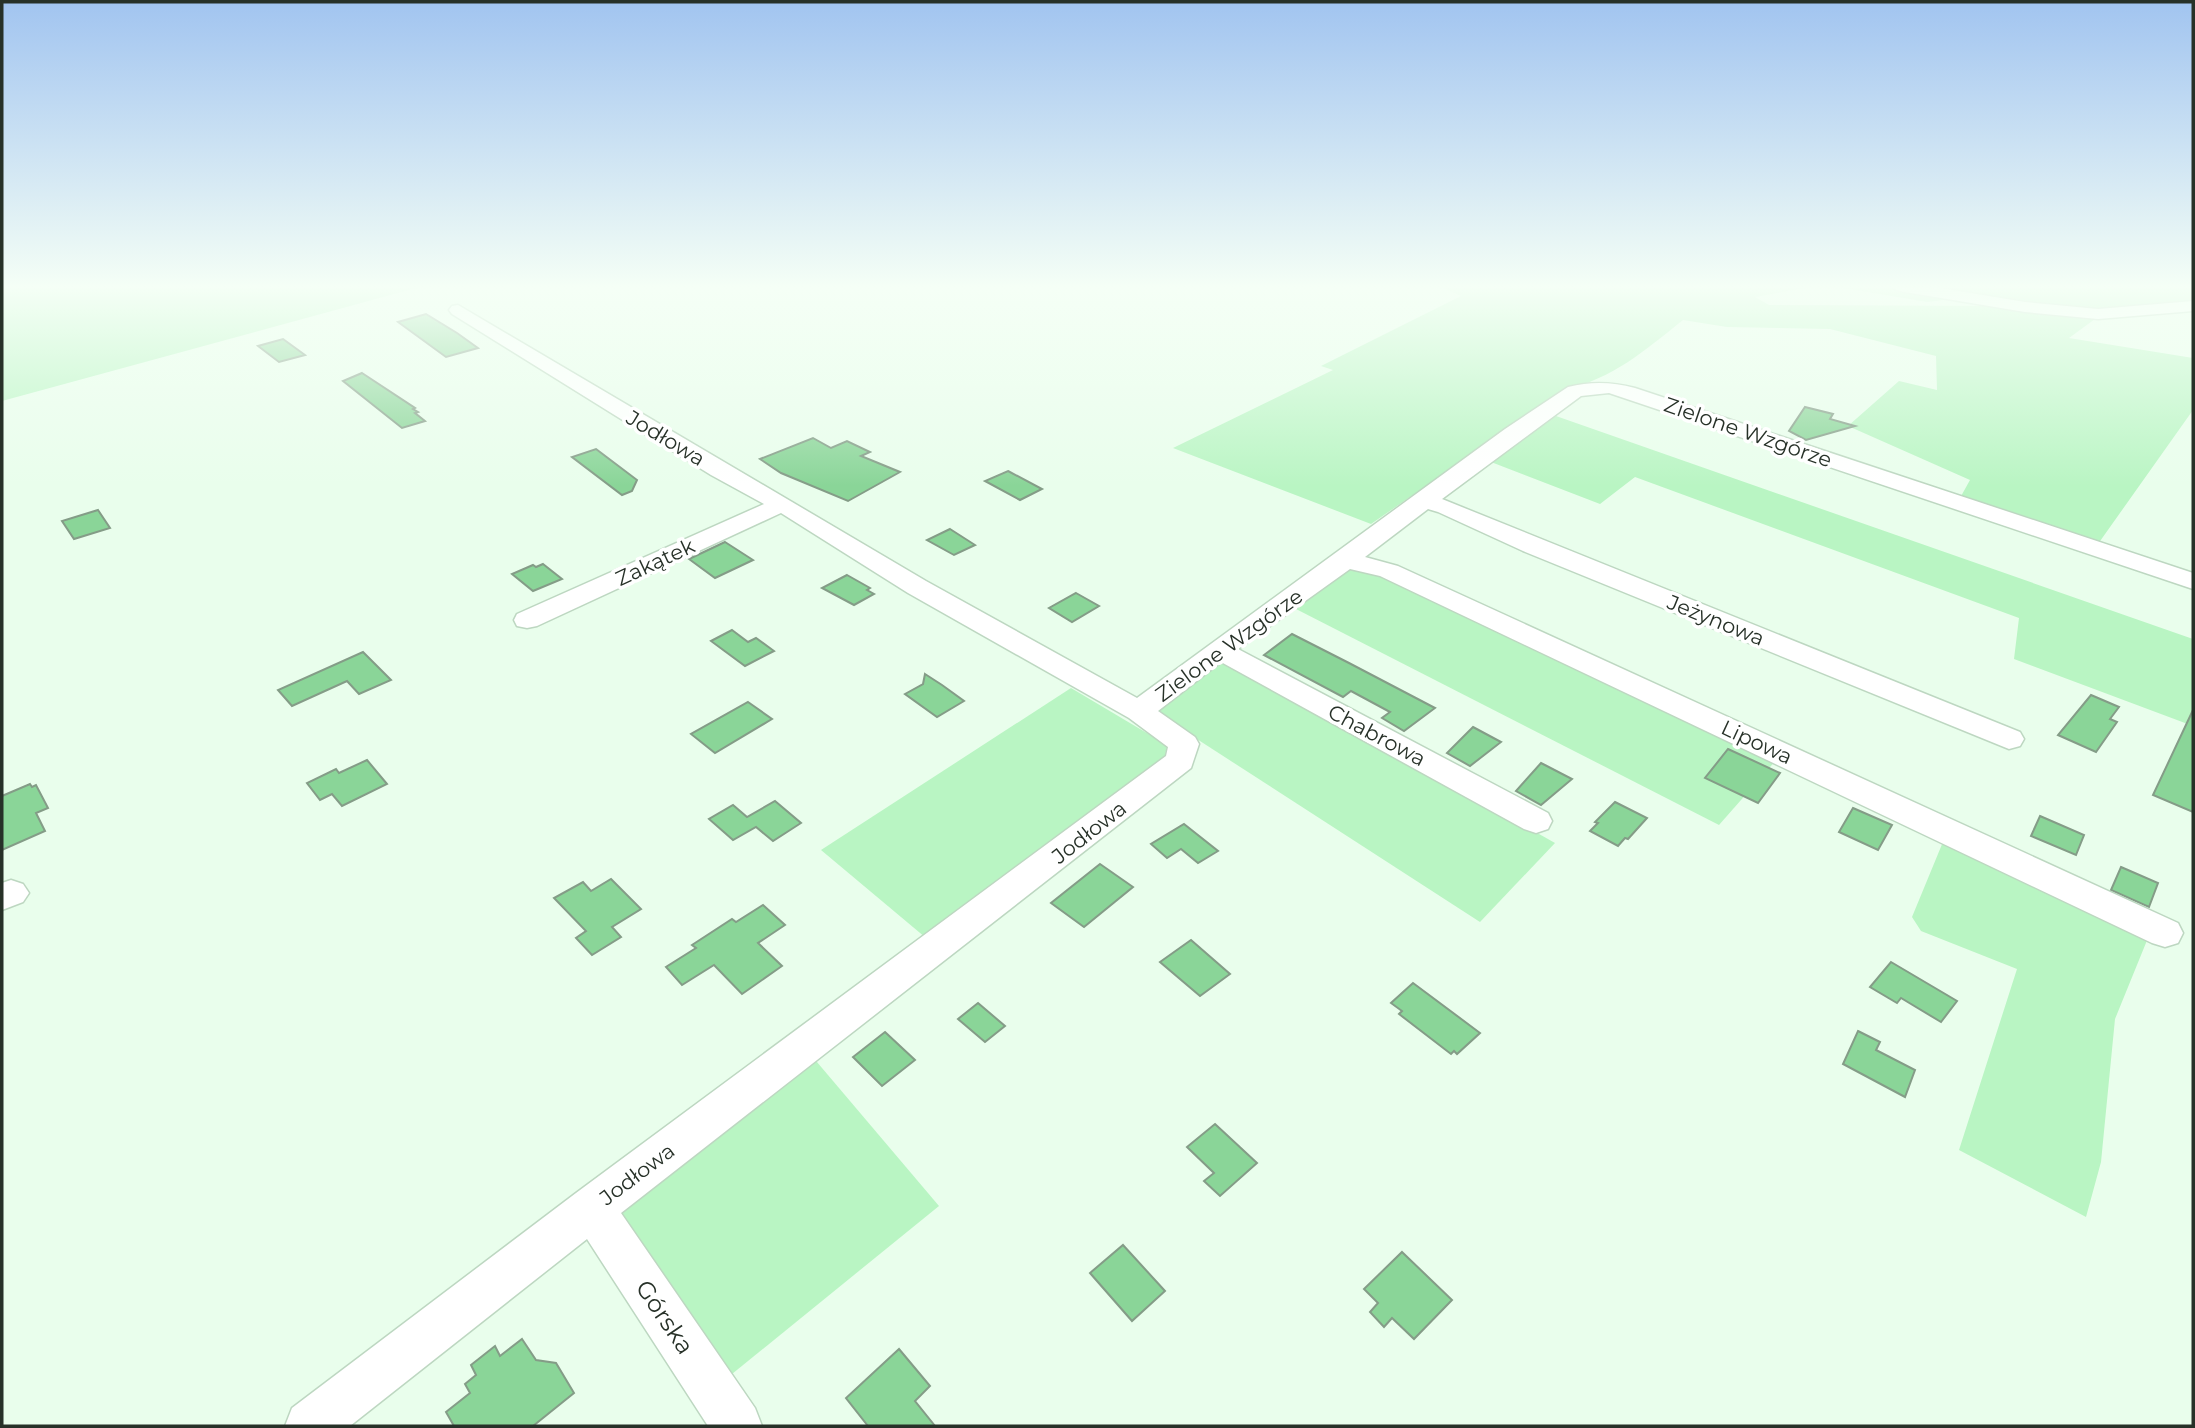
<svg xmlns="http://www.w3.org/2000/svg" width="2195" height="1428" viewBox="0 0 2195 1428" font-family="Montserrat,sans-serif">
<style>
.green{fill:#b9f5c3}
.building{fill:#8ad598;stroke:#849c87;stroke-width:2}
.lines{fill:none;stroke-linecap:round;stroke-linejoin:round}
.minor-casing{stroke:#bdd7c1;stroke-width:3}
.minor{fill:#fff;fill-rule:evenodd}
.labels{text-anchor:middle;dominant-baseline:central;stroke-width:7;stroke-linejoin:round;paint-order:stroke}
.street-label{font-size:21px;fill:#273128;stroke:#fff}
.near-street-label{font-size:24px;fill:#273128;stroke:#fff}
</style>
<rect width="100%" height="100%" fill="#e9feec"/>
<g class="green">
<path d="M2,286H413L416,288L2,401Z"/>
<path d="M1439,286H1815L1755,297L1769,305L1997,306L2095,319L2069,338L2193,358V410L2098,544L1960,498L1970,480L1848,426L1899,381L1937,390L1936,356L1830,329L1727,327L1683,320C1644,351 1614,378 1564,390L1371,524L1173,448L1333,370L1321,366L1461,296Z"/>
<path d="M1832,286H1891L1960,298L1927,302Z"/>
<path d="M1911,286H2193V301L2106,310L2022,305Z"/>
<path d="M1556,416L2193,639V726L2014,659L2019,618L1635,477L1600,504L1491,462Z"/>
<path d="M1351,567L1386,574L1778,758L1719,825L1296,609Z"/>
<path d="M1221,662L1243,666L1555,843L1480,922L1152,710Z"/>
<path d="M1071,688L1167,745L1163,768L932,943L821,850Z"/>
<path d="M1945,837L2150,933L2115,1019L2101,1162L2086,1217L1959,1150L2017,969L1921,931L1912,917Z"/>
<path d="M811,1055L939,1206L732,1374L615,1213Z"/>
</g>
<g class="building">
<path d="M426,314L457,333L478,348L446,357L398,322Z"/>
<path d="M283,339L305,355L279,362L258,346Z"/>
<path d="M362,373L415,408L413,409L418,412L415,413L425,421L402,428L343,381Z"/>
<path d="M1805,407L1833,414L1830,419L1855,426L1806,440L1789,431Z"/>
<path d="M813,438L831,448L847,441L870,452L861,456L900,472L848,501L781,473L760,459Z"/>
<path d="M596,449L637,480L632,491L622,495L572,457Z"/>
<path d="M1008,471L1042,489L1020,500L985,481Z"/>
<path d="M98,510L110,528L74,539L62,521Z"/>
<path d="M950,529L975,545L954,555L927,540Z"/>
<path d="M725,542L753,560L715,578L689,559Z"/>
<path d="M543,564L562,579L533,591L512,574L533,565L536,567Z"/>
<path d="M847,575L870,588L867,590L874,594L854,605L822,588Z"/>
<path d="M1076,593L1099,606L1072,622L1049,608Z"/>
<path d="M732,630L748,642L756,638L774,651L745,666L711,641Z"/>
<path d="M1292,634L1349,663L1435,708L1404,731L1382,718L1390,712L1351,691L1343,697L1264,655Z"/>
<path d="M363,652L391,680L359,694L347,681L292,706L278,690Z"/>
<path d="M925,674L942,685L964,701L937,717L905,694L923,684Z"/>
<path d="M2091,695L2119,707L2110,719L2117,722L2096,752L2058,735Z"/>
<path d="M748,702L772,719L715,753L691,734Z"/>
<path d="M2193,710V812L2153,795Z"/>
<path d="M1473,727L1501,742L1470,766L1447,753Z"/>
<path d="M1728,749L1780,773L1758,803L1705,778Z"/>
<path d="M367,760L387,784L342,806L332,794L320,800L307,783L336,769L339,773Z"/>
<path d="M1541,763L1572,779L1541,805L1516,791Z"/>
<path d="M30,784L32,787L36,785L48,808L36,813L45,831L2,850V796Z"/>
<path d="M775,801L801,823L773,841L756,827L733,840L709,819L733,805L747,817Z"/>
<path d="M1615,802L1647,818L1628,839L1625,838L1618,846L1590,831L1598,823L1595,822Z"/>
<path d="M1853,808L1892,825L1878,850L1839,832Z"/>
<path d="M2040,816L2084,835L2076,855L2031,836Z"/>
<path d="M1184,824L1218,851L1198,863L1181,849L1167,858L1151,844Z"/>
<path d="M1100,864L1133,887L1084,927L1051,903Z"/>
<path d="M2121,867L2158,883L2149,907L2111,890Z"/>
<path d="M611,879L641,909L612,927L621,937L592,955L576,938L586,931L554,898L583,882L591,891Z"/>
<path d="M763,905L785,925L758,943L782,966L742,994L714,965L682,985L666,967L696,948L692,945L732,919L736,922Z"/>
<path d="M1191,940L1230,974L1200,996L1160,962Z"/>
<path d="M1891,962L1957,1001L1941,1022L1901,998L1897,1003L1870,987Z"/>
<path d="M1413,983L1480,1033L1457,1054L1454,1051L1451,1054L1399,1014L1402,1011L1391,1003Z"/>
<path d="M978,1003L1005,1026L985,1042L958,1019Z"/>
<path d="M1858,1031L1880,1042L1876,1050L1915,1070L1905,1097L1843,1064Z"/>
<path d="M885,1032L915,1060L882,1086L853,1057Z"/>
<path d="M1215,1124L1257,1163L1220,1196L1204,1181L1214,1173L1187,1147Z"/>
<path d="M1123,1245L1165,1291L1132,1321L1090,1273Z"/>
<path d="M1402,1252L1452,1300L1414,1339L1392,1318L1384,1327L1370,1312L1378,1303L1364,1289Z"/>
<path d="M522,1339L536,1360L556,1363L574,1393L533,1426H454L446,1412L470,1393L465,1384L476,1375L471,1365L495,1346L500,1356Z"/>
<path d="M899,1349L930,1386L915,1401L935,1426H868L846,1398Z"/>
</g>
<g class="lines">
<defs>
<g id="minor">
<path d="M1890,286H1928L2025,302L2098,309L2193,301V311L2098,319L2025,312L1899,291Z"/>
<path d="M458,305L926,581L1137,698L1505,429L1568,387C1592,381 1612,382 1635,388L2193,573V589L1609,393L1581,396L1442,499L2020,732L2024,739L2020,746L2009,749L1523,551L1438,512L1428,509L1365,557L1398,566L2178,923L2183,933L2178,943L2165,947L2152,943L1380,576L1350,569L1238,649L1548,813L1552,821L1548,829L1536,833L1524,829L1221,662L1158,711L1195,737L1199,744L1191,768L621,1213L755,1408L762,1426H708L587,1239L350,1426H285L292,1408L576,1193L1166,756L1168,747L1129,718L908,593L781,513L537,626L527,628L517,626L514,620L517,614L764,504L711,475L452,314L449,310L452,306Z"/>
<path d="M11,880L23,884L29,893L23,902L2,910V883Z"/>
</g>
</defs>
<use href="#minor" class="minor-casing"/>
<use href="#minor" class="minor"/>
</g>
<linearGradient id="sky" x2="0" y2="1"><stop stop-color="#a1c4f0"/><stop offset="0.59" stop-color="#f5fff6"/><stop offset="1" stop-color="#f5fff6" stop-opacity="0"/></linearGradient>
<rect width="2195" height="486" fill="url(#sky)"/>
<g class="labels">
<g class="street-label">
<text transform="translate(1748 432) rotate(19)">Zielone Wzgórze</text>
<text transform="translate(666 438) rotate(31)">Jodłowa</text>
<text transform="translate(655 562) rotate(-25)">Zakątek</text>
<text transform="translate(1716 620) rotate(22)">Jeżynowa</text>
<text transform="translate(1229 645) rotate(-36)">Zielone Wzgórze</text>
<text transform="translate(1377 735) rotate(28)">Chabrowa</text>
<text transform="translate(1757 742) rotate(25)">Lipowa</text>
<text transform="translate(1089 832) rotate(-38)">Jodłowa</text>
<text transform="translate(637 1174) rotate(-37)">Jodłowa</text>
</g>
<g class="near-street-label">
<text transform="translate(665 1317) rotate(56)">Górska</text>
</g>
</g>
<rect width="2195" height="1428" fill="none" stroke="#273128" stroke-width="7"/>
</svg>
